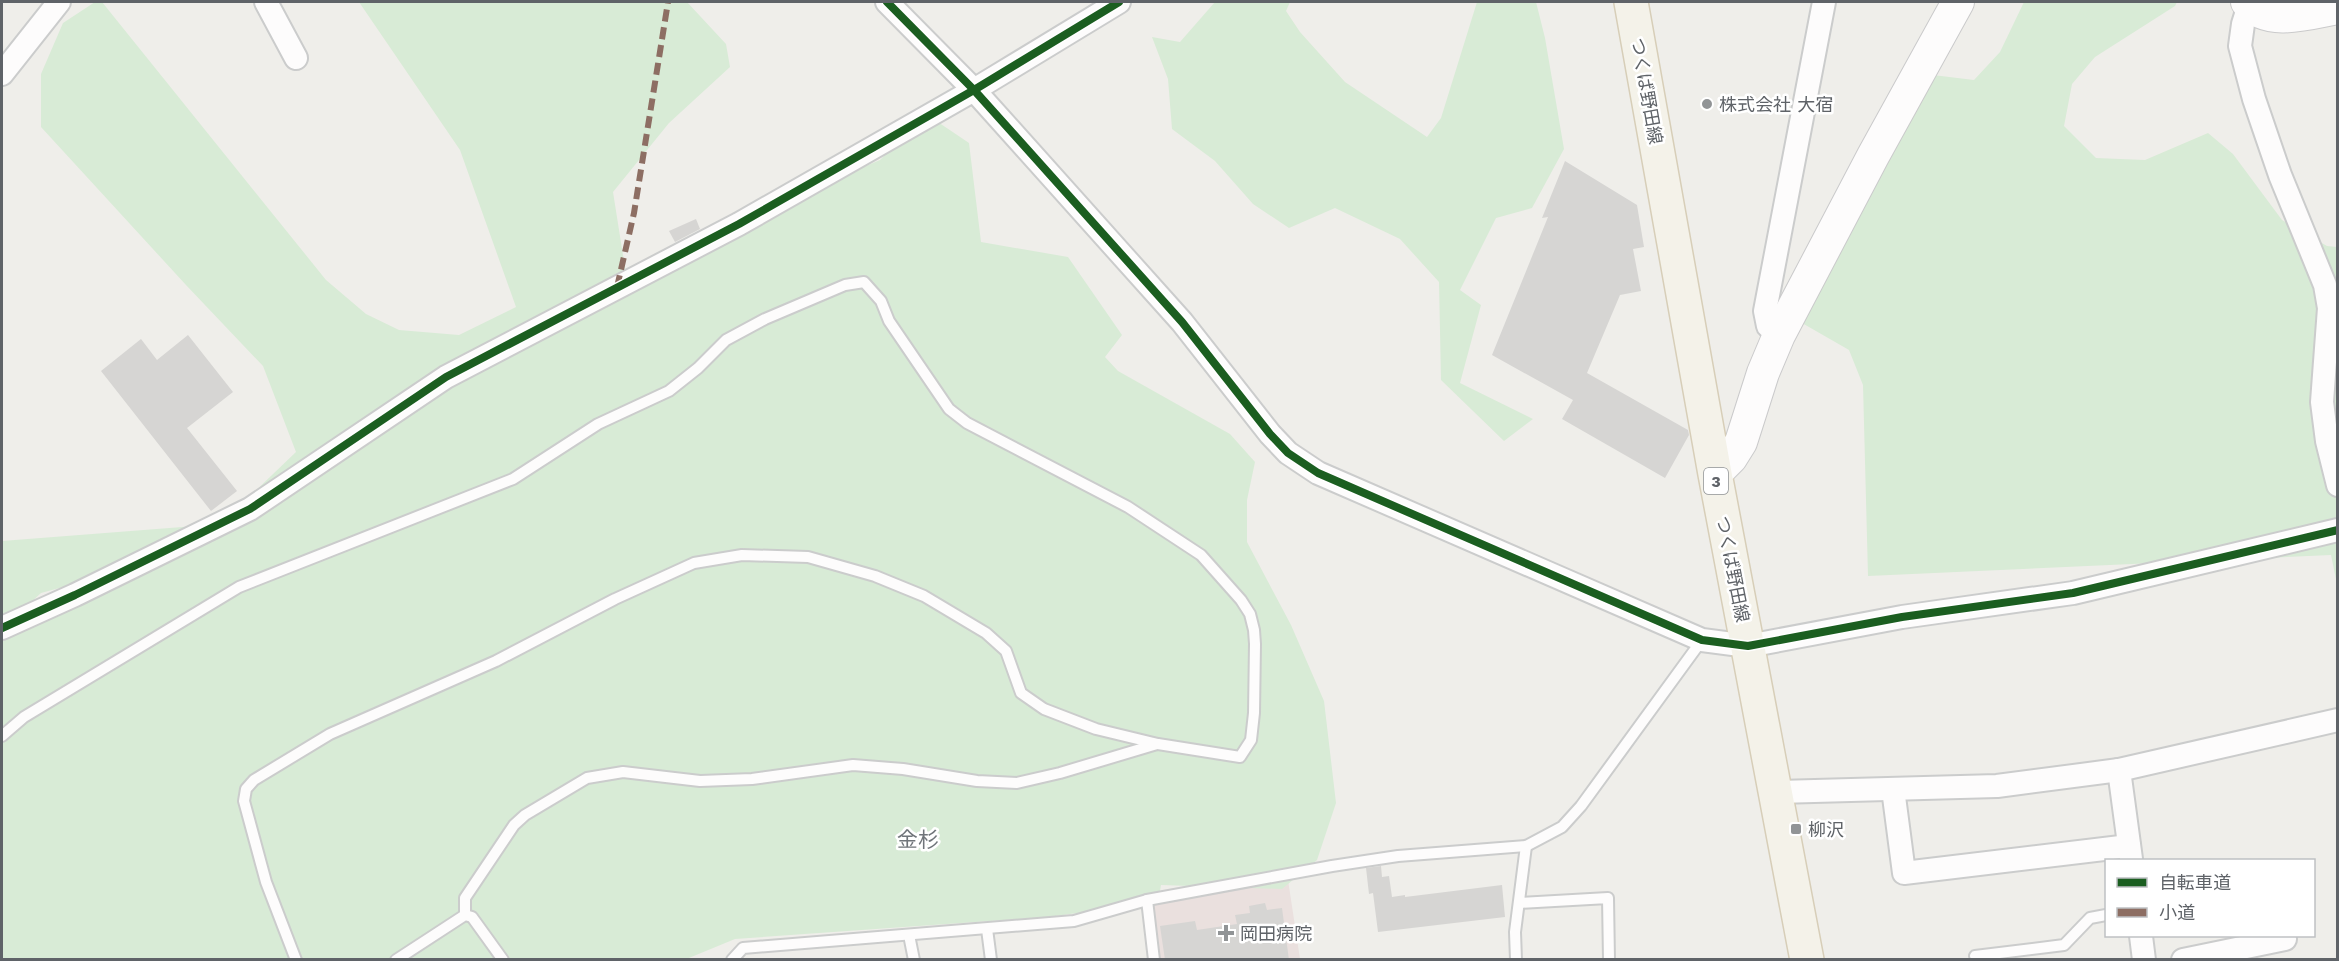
<svg xmlns="http://www.w3.org/2000/svg" width="2339" height="961" viewBox="0 0 2339 961" font-family="'Work Sans','Noto Sans JP',sans-serif">
<style>
.medical{fill:#eae0de}
.green{fill:#d8ebd6}
.building{fill:#d6d5d3}
.lines{fill:none;stroke-linecap:round;stroke-linejoin:round}
.lane-casing{stroke:#cbcccc;stroke-width:14}
.street-casing{stroke:#cbcccc;stroke-width:26}
.secondary-casing{stroke:#cacacb;stroke-width:34}
.primary-casing{stroke:#d7ceb8;stroke-width:36}
.lane{stroke:#fdfcfc;stroke-width:10}
.street{stroke:#fdfcfc;stroke-width:22}
.secondary{stroke:#fdfcfc;stroke-width:32}
.primary{stroke:#f4f2e9;stroke-width:33}
.quiet{stroke:#8d6e63;stroke-width:6;stroke-dasharray:12 6;stroke-linecap:butt}
.cycleway-casing{stroke:#fff;stroke-width:11}
.cycleway{stroke:#1b5e20;stroke-width:8}
.poi-dot{fill:#919496;stroke:#fff;stroke-width:2}
.labels{text-anchor:middle;dominant-baseline:central;stroke-width:5;stroke-linejoin:round;paint-order:stroke}
.shield{fill:#fff;stroke:#8f9295;stroke-width:1.5}
.shield-label{font-size:16px;font-weight:bold;fill:#5f6368}
.street-label{font-size:18px;fill:#5f6368;stroke:#fff}
.poi-label{font-size:18px;fill:#5f6368;stroke:#fff;text-anchor:start}
.quarter-label{font-size:21px;fill:#70757a;stroke:#fff}
</style>
<rect width="100%" height="100%" fill="#efeeea"/>
<path class="medical" d="M1288,880L1300,959H1159L1152,906L1176,899Z"/>
<g class="green">
<path d="M95,2H102L326,280L366,314L399,330L459,335L516,307L460,150L359,2H687L726,44L730,67L669,123L613,192L629,293L824,184L880,160L926,114L969,143L981,242L1068,257L1122,335L1105,357L1118,371L1230,434L1255,462L1247,500V542L1291,625L1324,701L1336,803L1317,860L1282,889L1161,885L1160,891L1085,912L1048,917L735,939L684,960L2,959V640L158,561L41,593L2,629V541L221,524L296,452L263,366L186,285L41,127V74L63,23Z"/>
<path d="M1215,2H1290L1286,11L1300,32L1345,82L1427,137L1441,118L1477,2H1536L1545,38L1564,149L1532,208L1496,218L1460,290L1481,305L1460,383L1533,419L1504,441L1441,380L1439,282L1400,239L1335,208L1289,228L1253,204L1215,161L1172,129L1168,79L1152,37L1180,42Z"/>
<path d="M2024,2H2177L2175,6L2095,57L2072,84L2064,126L2096,158L2145,160L2208,133L2233,154L2282,220L2327,246L2337,247V584L2331,555L1868,576L1863,385L1849,350L1802,323L1883,172L1908,72L1974,80L2000,52Z"/>
</g>
<g class="building">
<path d="M1565,161L1637,205L1644,247L1633,249L1641,291L1620,295L1587,373L1688,430L1689,435L1665,478L1562,419L1573,400L1492,355L1548,217L1542,218Z"/>
<path d="M696,219L700,229L675,242L669,231Z"/>
<path d="M188,335L233,392L187,428L237,491L211,511L101,371L141,339L157,360Z"/>
<path d="M1381,866L1382,877L1389,876L1392,897L1405,895V897L1502,885L1505,917L1378,932L1373,893L1369,894L1366,868Z"/>
<path d="M1265,903L1267,910L1282,908L1289,960H1165L1160,926L1195,921L1197,930L1237,924L1235,915L1250,913L1249,906Z"/>
</g>
<g class="lines">
<defs>
<g id="lane">
<path d="M2,736L24,717L239,587L513,479L598,424L669,391L698,368L726,340L765,319L845,285L864,282L881,301L889,321L949,409L967,423L1128,507L1201,555L1241,600L1250,614L1254,630L1255,644L1254,713L1251,740L1240,757L1158,744L1096,729L1044,709L1021,693L1006,651L986,633L924,596L875,576L808,557L742,555L694,563L615,599L496,661L330,734L254,780L246,789L244,801L266,882L296,960"/>
<path d="M1147,900L1154,960"/>
<path d="M1519,903L1608,898L1609,960"/>
<path d="M465,915V898L514,825L525,815L587,778L623,772L700,781L752,779L853,765L903,769L977,781L1017,783L1060,773L1157,744"/>
<path d="M987,929L991,960"/>
<path d="M909,935L914,960"/>
<path d="M1975,956L2064,945L2090,918L2106,915"/>
<path d="M396,960L465,915L472,917L503,960"/>
<path d="M732,960L743,948L1074,921L1147,900L1332,866L1398,856L1526,846L1562,827L1581,806L1702,640"/>
<path d="M1516,960L1515,932L1526,846"/>
</g>
<g id="street">
<path d="M266,2L296,58"/>
<path d="M887,2L974,90L1182,322L1270,434L1288,453L1318,473L1702,640L1748,646L1902,617L2073,593L2338,530"/>
<path d="M2249,5L2243,24L2240,46L2254,99L2280,175L2325,285L2329,308L2322,402L2327,441L2338,485"/>
<path d="M2,74L59,2"/>
<path d="M1779,335L1768,326L1765,311L1824,2"/>
<path d="M2,628L75,595L250,509L446,377L739,224L974,90L1119,2"/>
<path d="M2119,770L2131,859"/>
<path d="M1893,789L1904,873L2129,846"/>
<path d="M1776,792L1997,786L2119,770L2338,720"/>
<path d="M2141,936L2144,960"/>
<path d="M2183,960L2285,939"/>
</g>
<g id="secondary">
<path d="M2247,2C2268,27 2310,13 2338,8"/>
<path d="M1715,474L1731,458L1741,442L1763,373L1779,335L1873,156L1958,2"/>
</g>
<path id="primary" d="M1631,2L1715,474L1807,960"/>
</defs>
<use href="#lane" class="lane-casing"/>
<use href="#street" class="street-casing"/>
<use href="#secondary" class="secondary-casing"/>
<use href="#primary" class="primary-casing"/>
<use href="#lane" class="lane"/>
<use href="#street" class="street"/>
<use href="#secondary" class="secondary"/>
<use href="#primary" class="primary"/>
<path class="quiet" d="M617,287L634,213L668,2"/>
<defs>
<g id="cycleway">
<path d="M887,2L974,90L1182,322L1270,434L1288,453L1318,473L1702,640L1748,646L1902,617L2073,593L2338,530"/>
<path d="M2,628L75,595L250,509L446,377L739,224L974,90L1119,2"/>
</g>
</defs>
<use href="#cycleway" class="cycleway-casing"/>
<use href="#cycleway" class="cycleway"/>
</g>
<g class="poi-dot">
<circle cx="1707" cy="104" r="6"/>
<rect x="1790" y="823" width="12" height="12" rx="3"/>
<path d="M1223 924h6v6h6v6h-6v6h-6v-6h-6v-6h6z"/>
</g>
<g class="labels">
<rect class="shield" x="1704" y="468" width="24" height="26" rx="4.5"/>
<g class="shield-label">
<text x="1716" y="481">3</text>
</g>
<g class="street-label">
<text transform="translate(1647 91) rotate(80)">つくば野田線</text>
<text transform="translate(1733 569) rotate(79)">つくば野田線</text>
</g>
<g class="poi-label">
<text x="1719" y="104">株式会社 大宿</text>
<text x="1808" y="829">柳沢</text>
<text x="1240" y="933">岡田病院</text>
</g>
<g class="quarter-label">
<text x="918" y="839">金杉</text>
</g>
</g>
<rect width="2339" height="961" fill="none" stroke="#5f6368" stroke-width="6"/>
<rect x="2105" y="859" width="210" height="78" fill="#ffffff" stroke="#bfc1c3" stroke-width="1.5"/>
<rect x="2117" y="878" width="30" height="9" fill="#1b5e20" stroke="#bfc1c3" stroke-width="1.5"/>
<text x="2159" y="889" font-size="18" fill="#5f6368">自転車道</text>
<rect x="2117" y="908" width="30" height="9" fill="#8d6e63" stroke="#bfc1c3" stroke-width="1.5"/>
<text x="2159" y="919" font-size="18" fill="#5f6368">小道</text>
</svg>
